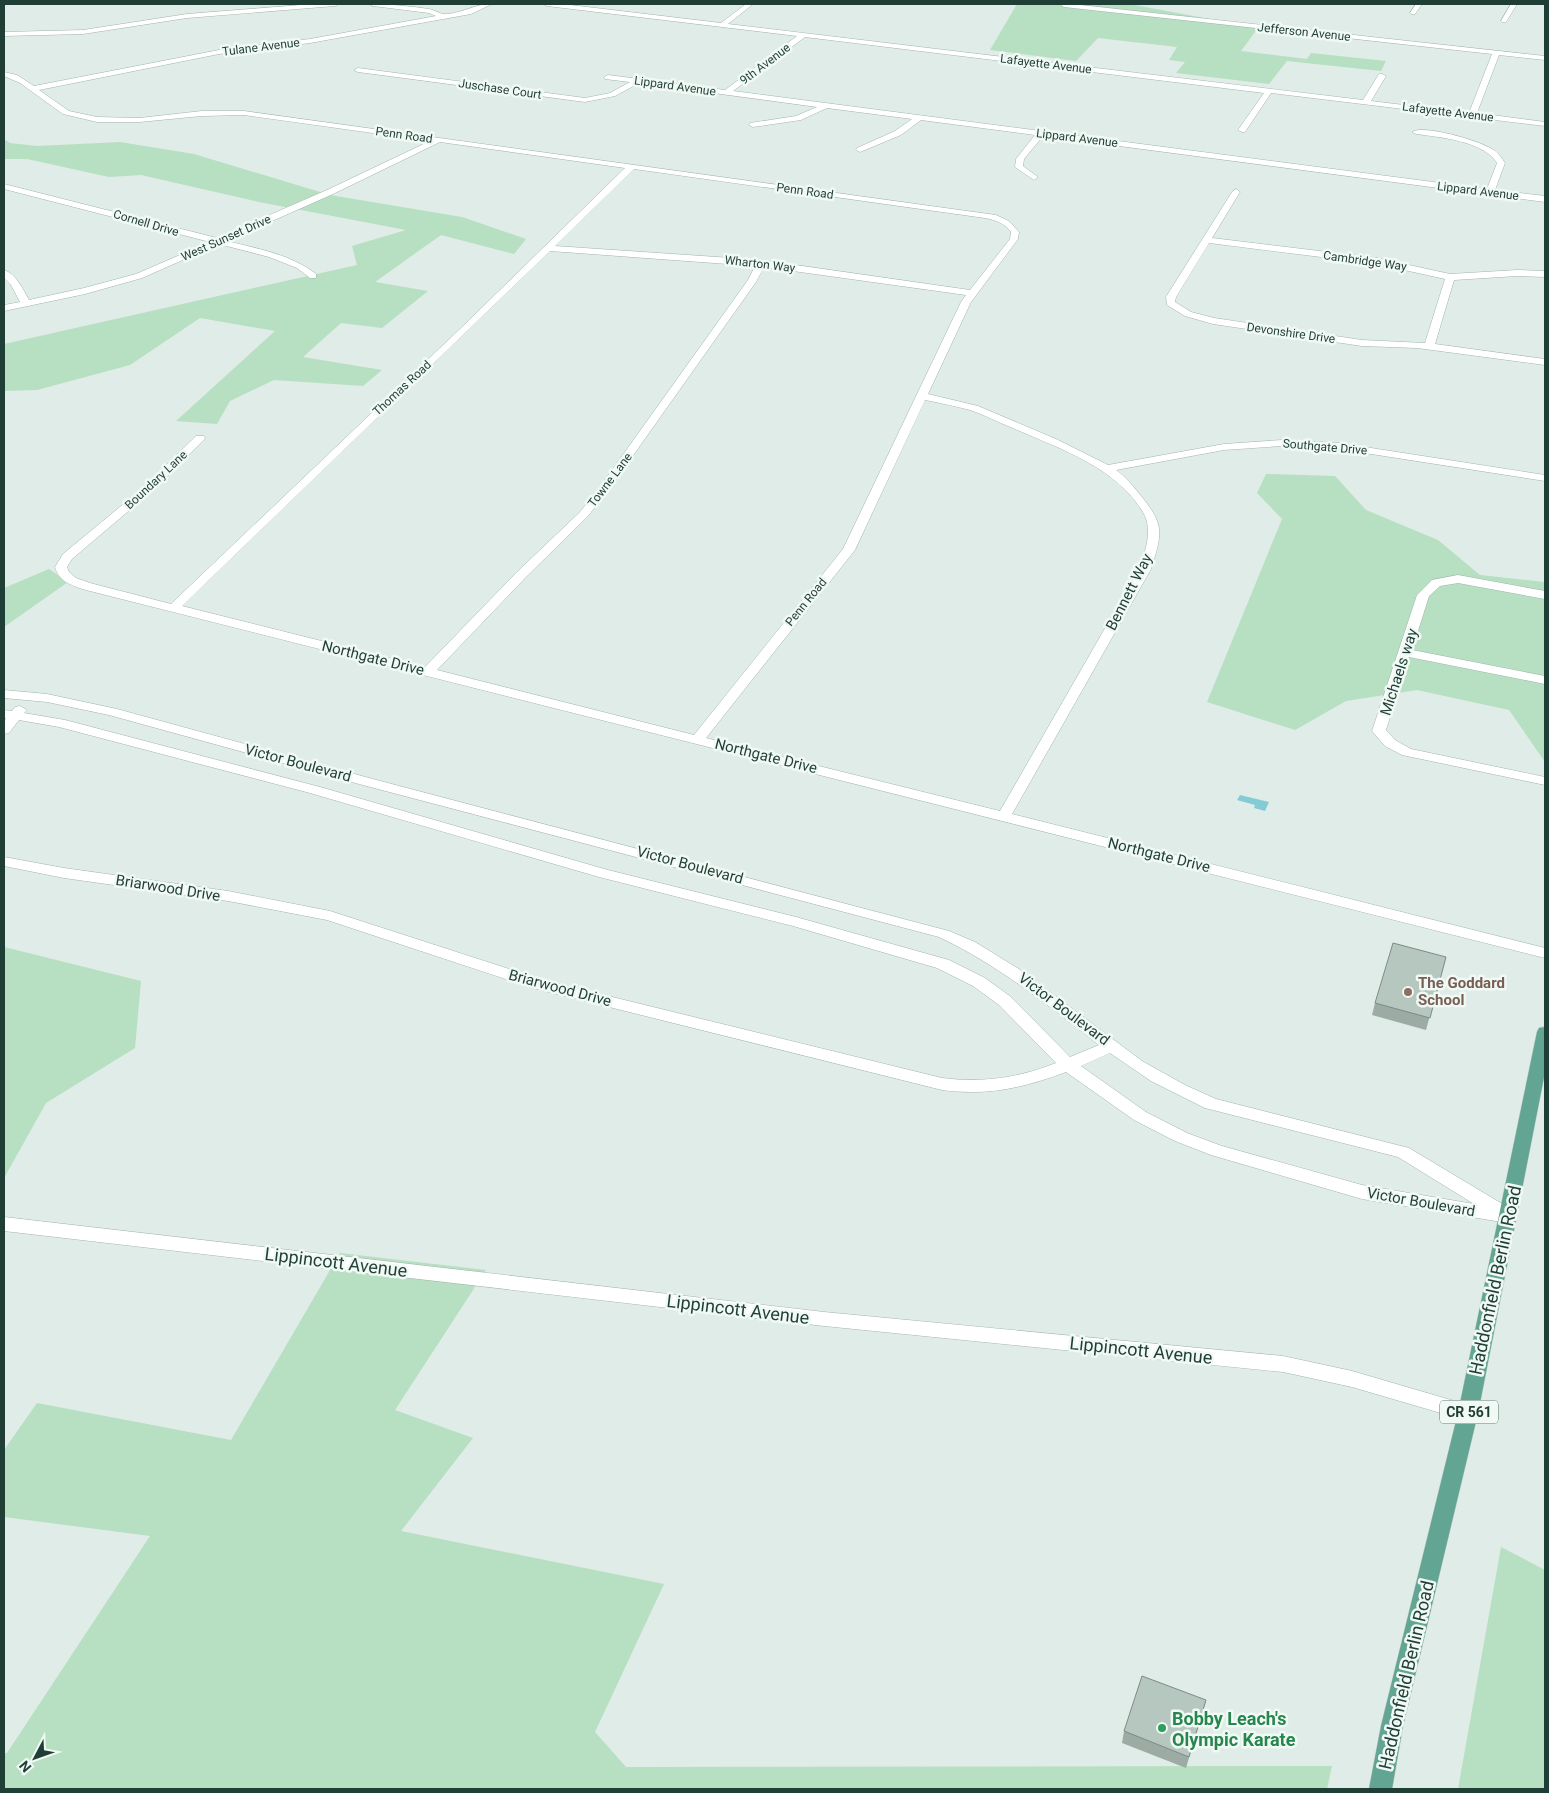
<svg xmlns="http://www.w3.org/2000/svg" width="1549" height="1793" viewBox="0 0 1549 1793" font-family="Roboto,sans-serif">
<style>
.green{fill:#b7dfc1}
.water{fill:#84cbd6}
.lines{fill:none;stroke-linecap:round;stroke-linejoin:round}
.minor-casing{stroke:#a2b4ae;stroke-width:1}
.major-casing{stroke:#c0c9c6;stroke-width:1}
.minor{fill:#fff;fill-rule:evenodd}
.major{fill:#61a592;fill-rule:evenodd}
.wall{fill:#9caba4}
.building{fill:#b5c7bf;stroke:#7f8b86}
.education-dot{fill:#8d6e63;stroke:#f1f9f5;stroke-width:2}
.leisure-dot{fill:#2e9e5b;stroke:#f1f9f5;stroke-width:2}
.labels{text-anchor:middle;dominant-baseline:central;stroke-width:5;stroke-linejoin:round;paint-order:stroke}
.far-street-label{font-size:12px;fill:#1f3e35;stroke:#f1f9f5}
.shield{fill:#f1f9f5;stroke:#5e766f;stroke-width:1}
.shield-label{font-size:14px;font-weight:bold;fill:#1f3e35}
.street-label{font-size:15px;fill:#1f3e35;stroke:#f1f9f5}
.education-label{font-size:15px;font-weight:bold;fill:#785e54;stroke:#f1f9f5;text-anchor:start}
.near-street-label{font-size:18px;fill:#1f3e35;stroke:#f1f9f5}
.near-leisure-label{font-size:18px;font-weight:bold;fill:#27864d;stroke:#f1f9f5;text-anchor:start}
</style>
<rect width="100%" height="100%" fill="#e0ece7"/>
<g class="green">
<path d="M1017,4H1129L1258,28L1241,51L1307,59L1311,53L1386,61L1381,71L1287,61L1269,84L1176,73L1185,62L1169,60L1177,47L1098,38L1076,61L990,50Z"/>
<path d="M4,139L10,143L37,146L120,142L194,154L330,195L462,217L526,239L514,254L441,235L375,282L428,291L382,328L341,323L303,357L382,370L363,386L274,380L230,401L217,424L176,421L275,331L200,318L130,365L37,390L4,391V344L357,265L352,246L406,230L259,202L141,175L109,177L27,159H4Z"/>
<path d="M1266,474L1335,476L1366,510L1438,540L1480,575L1545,582V762L1509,710L1417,690L1346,701L1295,730L1207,702L1282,519L1257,493Z"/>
<path d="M49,569L68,582L4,627V588Z"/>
<path d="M4,947L141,981L135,1048L46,1103L4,1178Z"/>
<path d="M340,1253L486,1270L395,1410L473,1438L401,1531L664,1584L595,1732L626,1767L1332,1766L1327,1789H4V1753H7L150,1536L4,1517V1450L37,1403L231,1440Z"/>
<path d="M1501,1547L1545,1570V1789H1458Z"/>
</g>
<path class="water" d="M1240,795L1269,802L1265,811L1254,808L1255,805L1237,800Z"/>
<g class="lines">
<defs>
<g id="minor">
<path d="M313,4H338L335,6L187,18L83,34L4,36V32L83,30L187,14Z"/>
<path d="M370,4C389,4 409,6 429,9C435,10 441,15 447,14C463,13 477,3 492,4L471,14L310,43L219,54L39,90L69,111L97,117L139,118L202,111H244L996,215L1009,221L1019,232L1018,239L971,302L928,394L978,406L1056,439L1108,465L1224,444L1282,440L1339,443L1545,475V481L1339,449L1282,446L1224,450L1116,470C1126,477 1134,487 1141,496C1165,525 1162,534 1151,569L1012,814L1545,948V958L82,589C69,584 59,581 55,567L63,554L144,487L196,436H204L205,438L204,440L152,491L72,559L67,567L69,572L76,578L90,583L171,604L461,328L625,168L440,142L333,194L227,241C258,249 290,254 316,274V278H310L297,268L269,257L219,244L142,278L85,294L4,311V305L20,302L11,285L4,278V270C16,274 23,289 29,300L84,288L136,274L210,242L4,189V184L217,238L327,190L430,141L244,115L202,116L139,122H97L63,114L20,83L4,76V72L17,75L34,86L219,50L310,39L436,16L429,13L373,6ZM634,169L985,218C995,220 1005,223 1011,232L1010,239L970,290L761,260L555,246ZM550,251L755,266L748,280L597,491L579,513L517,572L425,667L182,606ZM764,267L966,295L961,302L843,549L694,735L437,670L525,578L587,517L605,495L756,282ZM925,400C940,403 955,406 970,410C985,415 1000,423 1015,429C1061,449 1118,468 1144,514C1153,531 1145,552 1139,569L1000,811L706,738L855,550Z"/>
<path d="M544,4H562L721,23L746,4H753L728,24L1363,100L1379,74H1382L1386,76L1371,101L1469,113L1492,54L1064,7L1061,5L1071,4L1545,56V60L1499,55L1477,113L1545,122V126L1271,93L1245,132H1242L1238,130L1264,93L805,37L733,91L1487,189L1497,163C1484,141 1439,137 1416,134L1412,132C1423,124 1480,141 1492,149C1498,152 1501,157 1505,163L1495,190L1545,196V202L1043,136L1024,159L1023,166L1038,177L1034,180L1015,167L1016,159L1035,135L921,120L901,135L860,152L856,150L857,148L895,131L912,119L827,108L801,120L753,127L749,125L750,123L796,116L817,107L639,83L615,96L585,102L358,72L354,70L358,68L585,98L610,93L630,82L605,79L604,77L608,75L725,90L797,36L547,6Z"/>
<path d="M1416,4H1422L1415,14H1411L1410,13Z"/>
<path d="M1511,4H1517L1506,22H1502L1501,21Z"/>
<path d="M1236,189L1240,192L1212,238L1377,258L1450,274L1517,270L1545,271V277L1517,276L1454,280L1435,344L1545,359V365L1417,348L1362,346L1213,324L1185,316L1167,305L1166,297L1232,192ZM1209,243L1377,264L1445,279L1425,343L1362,340L1214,318L1191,312L1175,302L1176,297Z"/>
<path d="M1458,575L1545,591V599L1458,583L1440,586L1429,596L1412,650L1545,676V684L1409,657L1386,730L1395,740L1411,749L1545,777V785L1402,755L1385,746L1372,731L1417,595L1432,580Z"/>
<path d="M4,690L47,694L117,709L369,778L949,931L975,942L1022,971L1142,1061L1185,1085L1216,1099L1409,1148L1514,1211L1517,1216L1514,1221L1508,1223L1362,1199L1211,1155L1175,1141L1134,1120L1066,1072C1023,1088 988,1096 942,1090L533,988L327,920L228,901L64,878L4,866V857L64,868L228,891L330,911L543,980L942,1078C983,1083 1018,1078 1056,1063L999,1005L973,986L937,968L793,926L599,877L310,793L59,727L19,720L9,733L4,734V722L6,718H4V710L12,711L15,707L20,706L27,710L24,713L65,720L320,787L608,870L796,917L949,960L985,978L1011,997L1070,1057L1099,1045C1048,1005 998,965 939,937L359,784L109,715L47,702L4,698ZM1110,1053L1151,1081L1205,1108L1398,1157L1474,1204L1362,1185L1222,1146L1187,1133L1146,1112L1081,1066Z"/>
<path d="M4,1217L824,1312L1283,1356L1352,1371L1468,1405L1475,1407L1478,1413L1475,1419L1468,1421L1352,1387L1283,1372L824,1326L4,1231Z"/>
</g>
<path id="major" d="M1545,1027V1072L1478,1413L1403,1726L1392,1789H1369L1381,1726L1458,1413L1537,1032L1539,1028Z"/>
</defs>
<use href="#minor" class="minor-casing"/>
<use href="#major" class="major-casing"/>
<use href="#minor" class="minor"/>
<use href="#major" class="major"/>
</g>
<g class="wall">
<path d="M1446,957L1426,1030L1372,1015L1375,1003Z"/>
<path d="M1206,1700L1186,1768L1122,1743L1124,1731Z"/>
</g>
<g class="building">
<path d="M1393,943L1446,957L1430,1018L1375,1003Z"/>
<path d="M1142,1676L1206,1700L1189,1757L1124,1731Z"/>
</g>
<circle class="education-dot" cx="1408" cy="992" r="5"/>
<circle class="leisure-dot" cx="1162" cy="1728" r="5"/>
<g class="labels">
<g class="far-street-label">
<text transform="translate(1304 32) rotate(6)">Jefferson Avenue</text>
<text transform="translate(261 47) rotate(-7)">Tulane Avenue</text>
<text transform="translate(765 64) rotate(-37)">9th Avenue</text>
<text transform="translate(1046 64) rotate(7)">Lafayette Avenue</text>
<text transform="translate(675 86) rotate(8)">Lippard Avenue</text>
<text transform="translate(500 89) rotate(8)">Juschase Court</text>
<text transform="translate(1448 112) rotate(7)">Lafayette Avenue</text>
<text transform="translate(404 135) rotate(8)">Penn Road</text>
<text transform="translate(1077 138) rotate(7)">Lippard Avenue</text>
<text transform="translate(805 191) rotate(8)">Penn Road</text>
<text transform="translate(1478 191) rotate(7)">Lippard Avenue</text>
<text transform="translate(146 223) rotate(16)">Cornell Drive</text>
<text transform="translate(226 238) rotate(-24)">West Sunset Drive</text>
<text transform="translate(1365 261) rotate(8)">Cambridge Way</text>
<text transform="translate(760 264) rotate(7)">Wharton Way</text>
<text transform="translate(1291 333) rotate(8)">Devonshire Drive</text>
<text transform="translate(402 388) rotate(-43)">Thomas Road</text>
<text transform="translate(1325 447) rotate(5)">Southgate Drive</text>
<text transform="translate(156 480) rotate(-43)">Boundary Lane</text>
<text transform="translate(610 480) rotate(-53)">Towne Lane</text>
<text transform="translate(806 602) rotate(-51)">Penn Road</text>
</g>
<rect class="shield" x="1440" y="1400.5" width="58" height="23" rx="4"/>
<g class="shield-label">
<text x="1469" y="1412">CR 561</text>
</g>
<g class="street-label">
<text transform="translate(1129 592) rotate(-63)">Bennett Way</text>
<text transform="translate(373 658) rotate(14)">Northgate Drive</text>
<text transform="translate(1399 672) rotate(-72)">Michaels way</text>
<text transform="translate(766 756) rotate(14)">Northgate Drive</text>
<text transform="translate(298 763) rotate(15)">Victor Boulevard</text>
<text transform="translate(1159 855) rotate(14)">Northgate Drive</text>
<text transform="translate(690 865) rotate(15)">Victor Boulevard</text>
<text transform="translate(168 888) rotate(9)">Briarwood Drive</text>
<text transform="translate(560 988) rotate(15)">Briarwood Drive</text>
<text transform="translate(1064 1009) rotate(37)">Victor Boulevard</text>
<text transform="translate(1421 1202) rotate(10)">Victor Boulevard</text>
</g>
<g class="education-label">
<text x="1418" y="983">The Goddard<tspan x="1418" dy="17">School</tspan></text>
</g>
<g class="near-street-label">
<text transform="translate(336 1262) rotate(7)">Lippincott Avenue</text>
<text transform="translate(1495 1280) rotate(-78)">Haddonfield Berlin Road</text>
<text transform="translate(738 1309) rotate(7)">Lippincott Avenue</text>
<text transform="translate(1141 1350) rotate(6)">Lippincott Avenue</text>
<text transform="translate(1406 1675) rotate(-77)">Haddonfield Berlin Road</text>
</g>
<g class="near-leisure-label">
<text x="1172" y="1718">Bobby Leach's<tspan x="1172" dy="21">Olympic Karate</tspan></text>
</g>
</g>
<rect width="1549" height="1793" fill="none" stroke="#1f3e35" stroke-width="10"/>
<g transform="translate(35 1758) rotate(229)" stroke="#f1f9f5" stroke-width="4" paint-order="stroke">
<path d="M0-4L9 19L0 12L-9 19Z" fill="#1f3e35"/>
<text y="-8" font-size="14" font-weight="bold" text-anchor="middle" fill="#1f3e35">N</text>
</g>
</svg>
